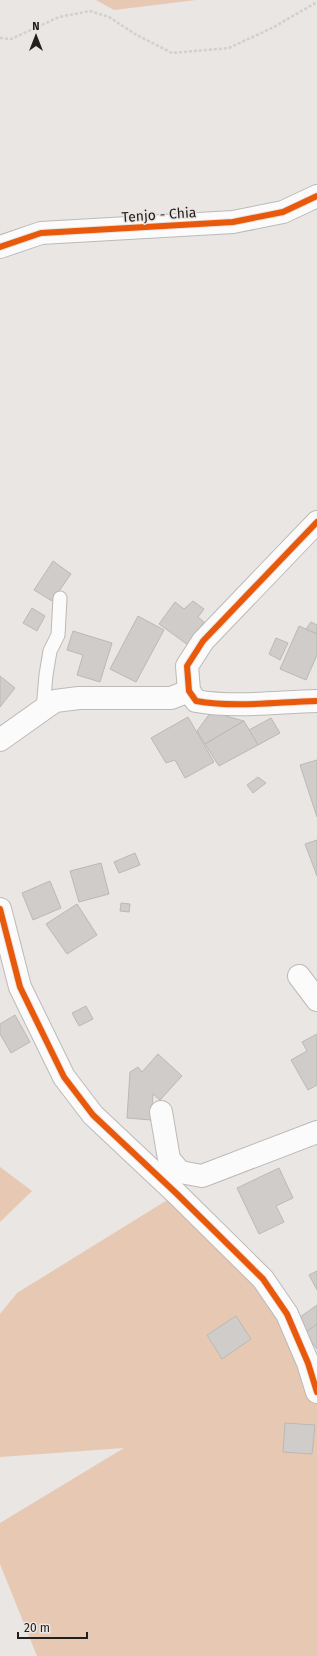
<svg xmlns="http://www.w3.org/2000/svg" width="317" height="1656" viewBox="0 0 317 1656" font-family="'Fira Sans',sans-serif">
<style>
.green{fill:#e7c8b3}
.building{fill:#cfccca;stroke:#bbb9b7}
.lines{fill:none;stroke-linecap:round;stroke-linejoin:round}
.lane-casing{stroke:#bcbab8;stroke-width:15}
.street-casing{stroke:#bcbab8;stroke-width:24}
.secondary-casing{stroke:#bcbab8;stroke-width:24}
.path{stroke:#d1d0cf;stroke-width:2.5;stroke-dasharray:3 2;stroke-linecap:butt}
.lane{stroke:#fcfbfb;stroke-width:13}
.street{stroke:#fcfbfb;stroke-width:22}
.secondary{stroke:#fcfbfb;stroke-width:22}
.cycleway-casing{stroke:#ebe5e1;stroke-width:8}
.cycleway{stroke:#e8590c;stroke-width:6}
.labels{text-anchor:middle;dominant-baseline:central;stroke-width:3;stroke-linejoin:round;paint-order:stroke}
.street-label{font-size:14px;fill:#22201f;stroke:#ebe5e1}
</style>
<rect width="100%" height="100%" fill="#e9e6e3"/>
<g class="green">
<path d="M96,0H196L114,10Z"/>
<path d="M0,1167L32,1191L0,1222Z"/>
<path d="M177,1194L263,1279L317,1392V1656H37L0,1564V1523L124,1448L0,1457V1314L17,1293Z"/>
</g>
<g class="building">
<path d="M53,561L71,574L52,601L34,590Z"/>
<path d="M193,601L204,609L198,617L204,622L188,645L159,624L175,602L184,609Z"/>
<path d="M32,608L45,616L37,631L23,623Z"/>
<path d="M138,616L164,630L136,682L110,669Z"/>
<path d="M311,622L317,625V634L306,629Z"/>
<path d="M299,626L317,634V655L306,680L280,669Z"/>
<path d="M73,631L112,643L100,682L77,675L83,655L67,650Z"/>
<path d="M276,638L288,643L280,660L269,654Z"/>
<path d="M0,676L15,688L0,707Z"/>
<path d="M211,712L244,721L205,744L197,731Z"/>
<path d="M188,717L214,762L185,778L175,760L166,763L151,738Z"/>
<path d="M271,718L280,733L258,745L249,730Z"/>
<path d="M244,721L258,745L219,766L205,744Z"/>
<path d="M317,760V817L300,765Z"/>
<path d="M258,777L266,783L253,793L247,785Z"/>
<path d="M317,840V876L305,844Z"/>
<path d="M135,853L140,865L119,873L114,862Z"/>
<path d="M101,863L109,894L79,902L70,871Z"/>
<path d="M50,881L61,908L33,920L22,893Z"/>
<path d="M121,903L130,904L129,912L120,911Z"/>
<path d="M77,904L97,935L67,954L46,924Z"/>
<path d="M86,1006L93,1019L79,1026L72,1013Z"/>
<path d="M15,1015L30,1042L11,1053L0,1034V1024Z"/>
<path d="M317,1034V1085L308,1090L291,1060L307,1051L302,1042Z"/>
<path d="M158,1054L182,1076L160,1100L153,1094L151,1120L127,1118L130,1072L138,1067L142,1072Z"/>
<path d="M279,1168L293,1198L276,1206L284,1222L259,1234L237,1188Z"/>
<path d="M317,1271V1290L309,1275Z"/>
<path d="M317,1305V1324L305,1333L296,1320Z"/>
<path d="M236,1316L251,1339L222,1359L207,1335Z"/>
<path d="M317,1324V1349L305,1333Z"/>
<path d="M285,1423L315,1425L312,1454L283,1452Z"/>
</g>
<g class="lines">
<defs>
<path id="lane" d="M43,709L46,675L50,651L58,635L60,598"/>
<g id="street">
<path d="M317,522L203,641L187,666L189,691L196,701C235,708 277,702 317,701"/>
<path d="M0,740L55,701L79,698H171L189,691"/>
<path d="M0,909L20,987L64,1077L93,1115L177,1194L263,1279L287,1314L308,1363L317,1392"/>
<path d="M299,976L317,1000"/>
<path d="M161,1112L169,1159L180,1172L202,1176L317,1132"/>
</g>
<path id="secondary" d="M0,247L41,233L233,222L283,212L317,196"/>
</defs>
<use href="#lane" class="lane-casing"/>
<use href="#street" class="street-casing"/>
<use href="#secondary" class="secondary-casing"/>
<path class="path" d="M0,38L11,39L59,17L90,11L109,17L135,34L172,53L229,48L274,27L317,2"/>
<use href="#lane" class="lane"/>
<use href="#street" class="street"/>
<use href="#secondary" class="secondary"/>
<defs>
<g id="cycleway">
<path d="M0,247L41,233L233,222L283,212L317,196"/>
<path d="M317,522L203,641L187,666L189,691L196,701C235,708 277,702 317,701"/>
<path d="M0,909L20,987L64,1077L93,1115L177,1194L263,1279L287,1314L308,1363L317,1392"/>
</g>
</defs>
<use href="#cycleway" class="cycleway-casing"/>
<use href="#cycleway" class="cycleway"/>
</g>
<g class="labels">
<g class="street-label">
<text transform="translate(159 215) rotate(-4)">Tenjo - Chia</text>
</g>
</g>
<g transform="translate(36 36)" stroke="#ebe5e1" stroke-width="3" paint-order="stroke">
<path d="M0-3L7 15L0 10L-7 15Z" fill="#22201f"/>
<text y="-6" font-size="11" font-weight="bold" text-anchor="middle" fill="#22201f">N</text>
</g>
<path d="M18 1632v6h69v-6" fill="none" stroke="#22201f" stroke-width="2"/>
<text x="24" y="1632" font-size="12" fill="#22201f" stroke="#ebe5e1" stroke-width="3" paint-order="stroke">20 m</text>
</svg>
